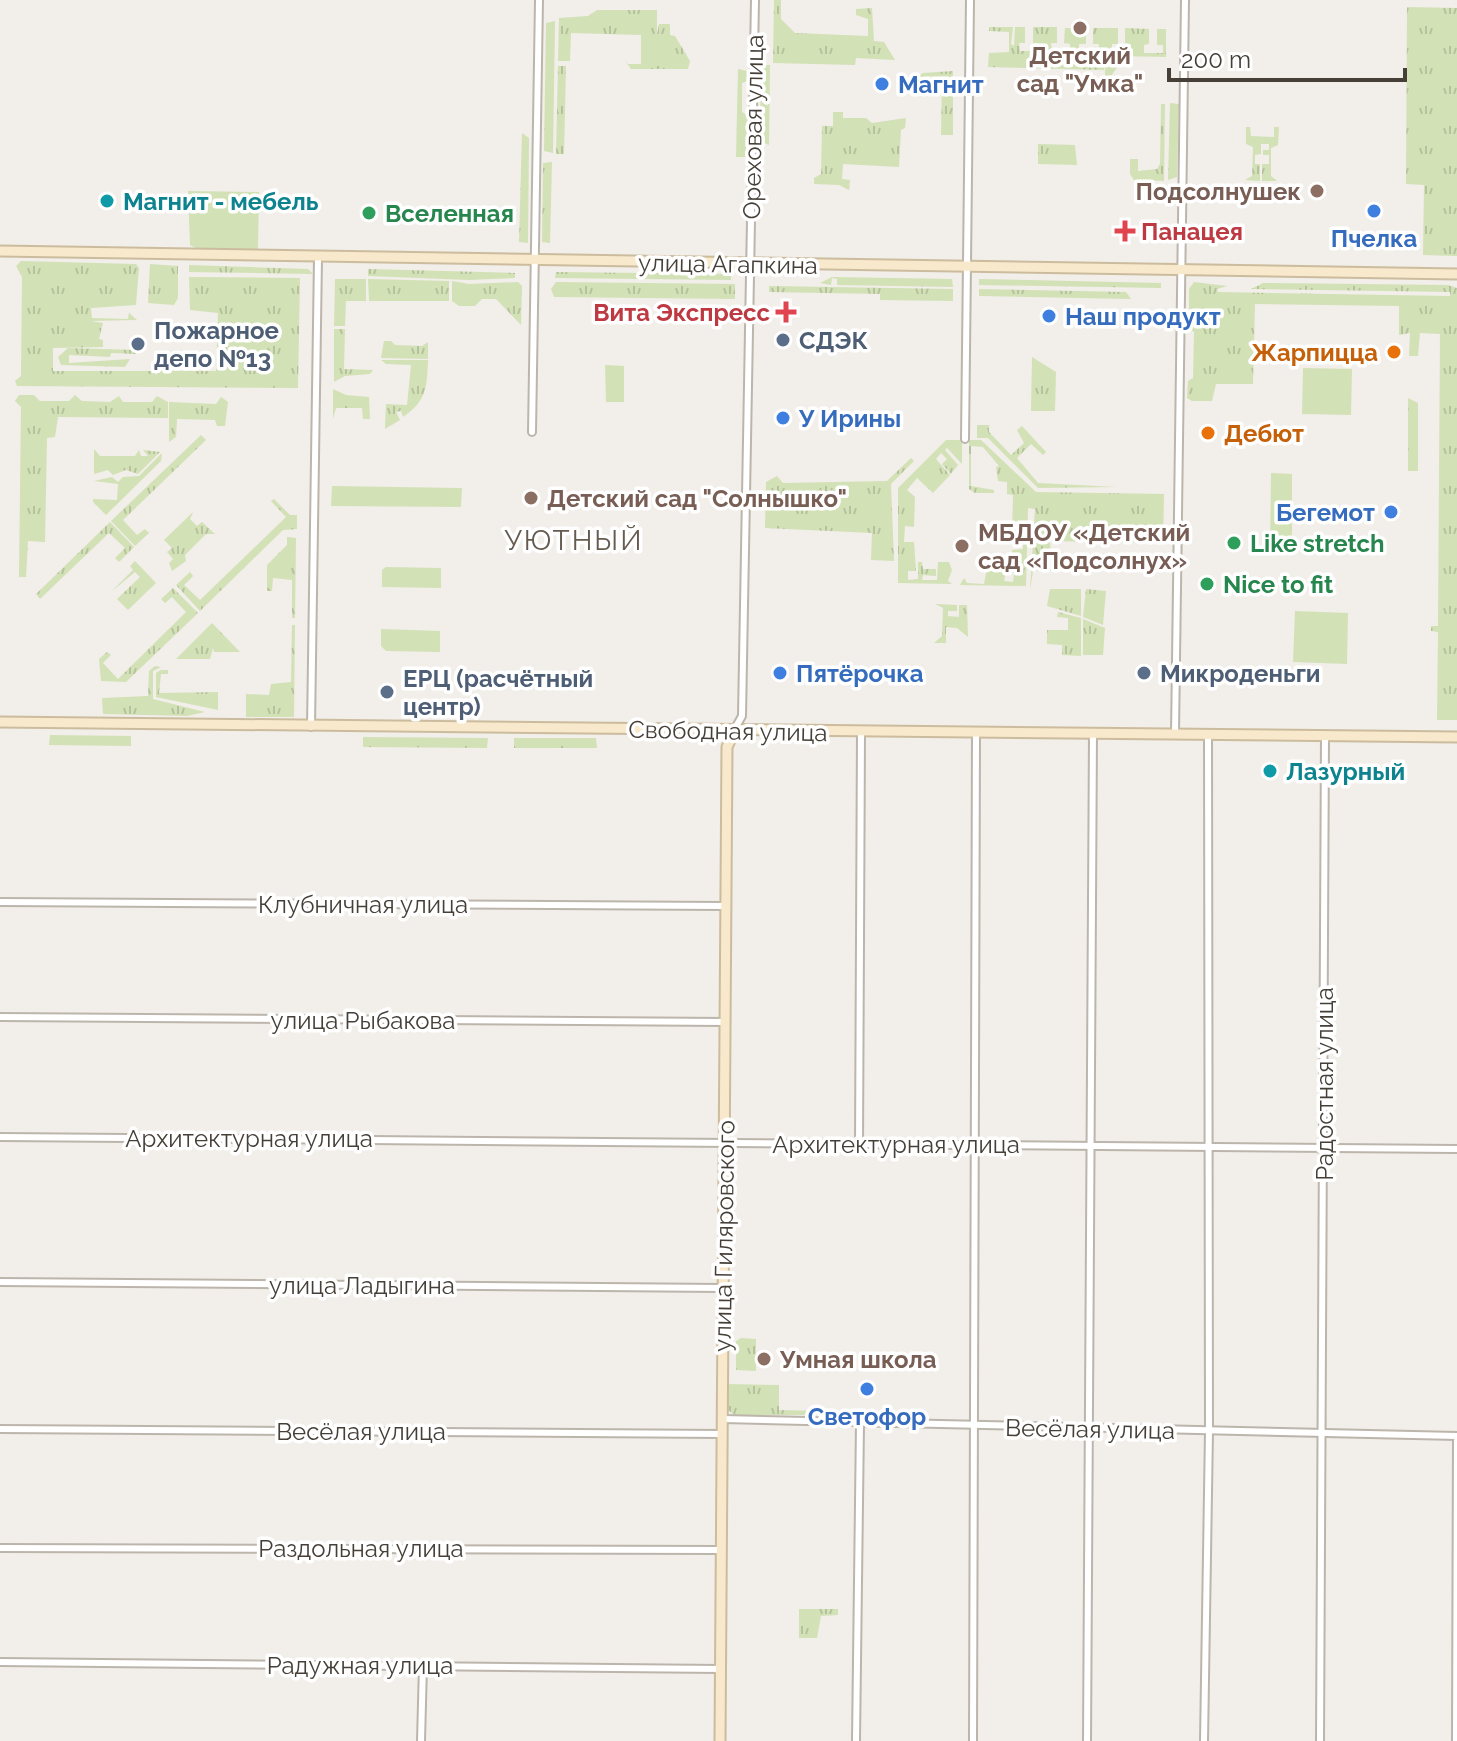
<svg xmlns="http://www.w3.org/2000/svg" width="1457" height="1741" viewBox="0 0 1457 1741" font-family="Raleway,sans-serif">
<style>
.grass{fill:url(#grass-tufts)}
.park{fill:#d2e1b6}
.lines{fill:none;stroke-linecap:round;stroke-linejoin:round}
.street-casing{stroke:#bcb5ac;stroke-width:10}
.secondary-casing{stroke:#ccbc9e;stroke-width:13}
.street{stroke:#fff;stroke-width:6}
.secondary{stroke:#f8e9cd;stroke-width:9}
.education-dot{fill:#8d6e63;stroke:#fff;stroke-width:3}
.shop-dot{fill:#3f7fe0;stroke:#fff;stroke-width:3}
.culture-dot{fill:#0f9aa8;stroke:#fff;stroke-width:3}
.leisure-dot{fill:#2e9e5b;stroke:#fff;stroke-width:3}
.health-dot{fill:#e0444e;stroke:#fff;stroke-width:3}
.service-dot{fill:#5c6f8a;stroke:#fff;stroke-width:3}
.food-dot{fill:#e8710a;stroke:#fff;stroke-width:3}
.labels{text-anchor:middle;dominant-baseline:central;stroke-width:7;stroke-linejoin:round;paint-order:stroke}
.education-label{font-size:24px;font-weight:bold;fill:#785e54;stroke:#fff;text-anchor:start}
.shop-label{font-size:24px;font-weight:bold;fill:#366cbe;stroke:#fff;text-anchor:start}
.street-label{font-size:24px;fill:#453f38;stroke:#fff}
.culture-label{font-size:24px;font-weight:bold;fill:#0d838f;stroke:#fff;text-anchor:start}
.leisure-label{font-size:24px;font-weight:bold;fill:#27864d;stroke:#fff;text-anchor:start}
.health-label{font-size:24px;font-weight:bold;fill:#be3a42;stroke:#fff;text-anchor:start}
.service-label{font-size:24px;font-weight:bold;fill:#4e5e75;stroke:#fff;text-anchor:start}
.food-label{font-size:24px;font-weight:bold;fill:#c56008;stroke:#fff;text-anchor:end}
.quarter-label{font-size:28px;letter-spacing:2px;fill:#665b50;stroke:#fff}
</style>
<defs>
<pattern id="grass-tufts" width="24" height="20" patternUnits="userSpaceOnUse" patternTransform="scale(2)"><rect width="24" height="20" fill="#d2e1b6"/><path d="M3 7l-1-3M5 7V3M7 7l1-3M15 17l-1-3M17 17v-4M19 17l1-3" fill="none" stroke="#b6c29d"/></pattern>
</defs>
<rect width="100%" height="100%" fill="#f2eee9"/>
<g class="grass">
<path d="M774,0H781V19L795,33L868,36V19L856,15V9L872,8L874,41L884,42L895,60L856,58L855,65L773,63Z"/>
<path d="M1407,7L1457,8V256L1423,255L1424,185L1406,184Z"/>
<path d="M597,10H657V35L659,24H670V35L675,36L690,61L688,69H631L624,59L628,64H641V35L571,33L570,61H558L559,18L588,16Z"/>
<path d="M555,21L553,153L544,151L546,23Z"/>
<path d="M989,27H1013L1011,44L1014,46L1015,27H1025V43H1019L1020,51H1038V43H1033V27H1057V43H1051L1052,51H1070V44L1064,43L1065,28H1086V44H1079V52L1098,53L1099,44H1093V28H1118V44H1112V52L1130,53L1131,45L1125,44V28L1149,29V44L1144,45V53H1163V45H1157V29H1166V57L1118,56V66L1109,79H1105V65L1104,70L988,67L989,53L1009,52V32L989,31Z"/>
<path d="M761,65H770L769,145L760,141Z"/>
<path d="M558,66H566L564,154H556Z"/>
<path d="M738,69L747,71V81L742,83V112L747,115L746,157H736Z"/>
<path d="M953,71V135H941L942,78L928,76L920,80L919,95H916L917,77L923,73Z"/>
<path d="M1170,103L1179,104L1177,177L1168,180Z"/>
<path d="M1161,104H1165L1164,181L1134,180L1130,174V159H1138V171L1157,169L1160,164Z"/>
<path d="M833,112H843V118H866L872,123L906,118L905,128L901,130L899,167L843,164L842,179L850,180L849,190L839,185L814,184V178L821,174L822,126H833Z"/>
<path d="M1246,127H1250L1251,136L1274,137V127H1279L1278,145L1271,148V176L1277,181H1262V164H1269V155H1263V150H1269V144H1261V154L1255,155V164H1260V181L1245,180L1252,176L1253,147L1246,144Z"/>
<path d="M522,133L529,138L528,243L519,242Z"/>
<path d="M1038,144L1075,145L1077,165L1038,164Z"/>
<path d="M552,162L550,243L542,242L543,163Z"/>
<path d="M21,261L136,264L139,268L136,305L91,308L92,318L128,319L129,313L137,320L91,321L103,323L99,339L103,340V347L53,348V371H216L218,313L190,310L189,277L300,278L298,388L17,386L15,381L21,376L22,277L16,266Z"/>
<path d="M150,264L178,266V298L174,305L148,303Z"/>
<path d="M189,265L308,269L313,274L189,272Z"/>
<path d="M368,269L515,273V278L469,280L368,276Z"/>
<path d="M556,272L731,274V280L555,278Z"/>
<path d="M832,277L952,279L953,287L837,285V279L832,278L831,285L820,283Z"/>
<path d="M335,279H366V301H346L345,326H334Z"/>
<path d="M368,279L449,281V301H369Z"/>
<path d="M979,279L1161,283V288L979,285Z"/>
<path d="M452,281L469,284L518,282L522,286L521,325L496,299H482L475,306H459L452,301Z"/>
<path d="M556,282L735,284V299L554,297L551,289Z"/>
<path d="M1194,282L1227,286L1217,289L1218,292L1450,296V292L1251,289L1263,283L1448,285L1457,288V720H1437L1438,632L1431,631V626H1438L1440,334L1420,333L1418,356H1409L1410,333L1399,335V306L1255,304L1253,384H1216L1212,401H1192L1187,398L1188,381L1193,378L1194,332L1189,328V289Z"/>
<path d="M769,286L953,289V301L880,300V294L769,292Z"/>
<path d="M979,289L1126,292L1131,299L979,296Z"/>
<path d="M334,329H345L344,369L373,370L370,374L345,376L334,382Z"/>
<path d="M384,341H391L395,345L422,346L428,342V359L381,358Z"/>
<path d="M68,348L137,350L136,354L111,353L110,357L69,355V363L130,359L125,367L61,365L58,357Z"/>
<path d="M1032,357L1056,372L1055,411H1031Z"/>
<path d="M381,360H428C427,389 426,401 403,417L401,411L396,412L400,420L385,429L386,404L407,405L411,365L386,364Z"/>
<path d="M333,389L346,395L369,397L370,419H363L362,408H336L333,419Z"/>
<path d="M19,395H34L40,401H69L75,395L82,401L110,402L119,396L123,402H152L157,396L168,402V418L58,417L55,437L47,438L45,542L28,541L26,577H19L21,407L15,401Z"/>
<path d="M221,397L228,402L225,426H217L215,420L177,419L176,437L169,442V402L216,404Z"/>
<path d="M1408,398L1418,403V471H1408Z"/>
<path d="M977,425H989V432L1011,455L1024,443L1017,430L1022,426L1046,452L1043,455L1031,444L1017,458L1038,483L1116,487L1038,488L988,438H977Z"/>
<path d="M201,435L206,440L123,520L137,535L145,529L149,533L135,546L111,521Z"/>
<path d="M946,440H962V464L947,448L945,450L958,465L951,474L942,464L947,459L941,453L936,459L950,475L933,493L917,478L907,490L915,497L914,527L905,526L904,542H914L916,571H908V580L918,579V562H922L923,569H936V576L923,575L922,580H937L938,562H949L952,570L948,581L952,584L898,583V488Z"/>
<path d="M969,440H981L1036,492L1164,494L1163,543L1050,541L1052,571H1033L1030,591L1035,509L1028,508L1026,586L960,585L964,578L967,583L984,584L988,563H1008L1004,581L1013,582L1014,573H1010L1012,550L1023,549V535L1012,534L1013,495L1007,494V482L998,481L996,467L999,466L983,447L971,446V486L994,490V493H975L969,489Z"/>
<path d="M94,449L100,456H135L139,450L141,456H148L143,450L160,452L138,474L126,470L113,475L108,470L94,474Z"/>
<path d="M162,453L161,461L106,515L93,502V499L117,500L118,484L94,481L112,477L118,482L123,477L139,476Z"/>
<path d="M911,458L914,461L891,484L894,561L871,560L872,533L765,528L766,482L777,476L783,483L887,481Z"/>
<path d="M274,499L290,515H297V529L283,530L200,611L176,585L190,572L193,576L184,585L200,600L286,517L271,501Z"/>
<path d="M193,512L190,519L197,526L202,522L215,534H206L185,555L186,561L172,571L169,563L173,559L167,552L172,548L164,540Z"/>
<path d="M110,522L134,547L119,562L115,558L125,548L109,533L40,599L36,594Z"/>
<path d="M287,537L296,538L295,618H292V580L273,578L272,591H267V565L287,545Z"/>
<path d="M135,561L156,583L128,610L117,599L140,577L135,572L111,592L133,570L130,566Z"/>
<path d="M173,588L198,613L126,682L101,681L99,659L107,652L111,655L103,663L118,679L186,612L172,597L165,603L161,599Z"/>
<path d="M1050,589H1081V616L1047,606Z"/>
<path d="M1086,589L1106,591L1103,625L1083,617Z"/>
<path d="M935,604L957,605V611H948V616L959,617V605H967L968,637L957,628L946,627V643H934L942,636L943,608Z"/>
<path d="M1058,612L1081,618V656L1062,655V645L1047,644V630H1068V618L1057,617Z"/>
<path d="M1083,619L1105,628L1103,655H1083Z"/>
<path d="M212,623L240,652H214L213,648L210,659H176Z"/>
<path d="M292,625H295L294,717H246V694L269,695L271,684L291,682Z"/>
<path d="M155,666L161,667L153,671V699L205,712L187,716L103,714L102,698L148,696L149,671Z"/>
<path d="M161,670H168V674H161L159,693L218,692V710L156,697V673Z"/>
<path d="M50,735L131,736V746L49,745Z"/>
<path d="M363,737L488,738L487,748L363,747Z"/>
<path d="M514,738H596L597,748H514Z"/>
<path d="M741,1338L756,1339V1371L736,1370V1341Z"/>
<path d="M727,1384L779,1385V1410L822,1411V1415H734L727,1409Z"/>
<path d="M799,1609H838V1615L821,1616L817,1638H799Z"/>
</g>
<g class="park">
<path d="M188,191L259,192L258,249H198L190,245Z"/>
<path d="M605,365L624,366V402H606Z"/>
<path d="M1303,368L1352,369L1351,415L1302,414Z"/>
<path d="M1271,473L1292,474V552H1270Z"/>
<path d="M332,486L462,488L461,507L331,506Z"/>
<path d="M386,567L441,568V588L382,587V570Z"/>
<path d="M1295,611L1348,613L1347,664L1293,662Z"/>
<path d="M381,629L440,631V652L386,651L381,646Z"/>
</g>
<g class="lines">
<defs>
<g id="street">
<path d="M532,432L539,0"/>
<path d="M965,439L970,0"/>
<path d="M311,727L318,258"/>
<path d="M734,730L742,716L755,0"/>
<path d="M1175,734L1185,0"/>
<path d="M0,902L725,906"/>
<path d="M0,1017L726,1022"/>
<path d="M0,1137L1457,1149"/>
<path d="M859,1144L861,733"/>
<path d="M0,1282L723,1288"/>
<path d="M723,1419L1457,1436"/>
<path d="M0,1429L723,1434"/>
<path d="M0,1548L722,1550"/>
<path d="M0,1662L721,1669"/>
<path d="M421,1741L423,1665"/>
<path d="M856,1741L860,1423"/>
<path d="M973,1741L976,733"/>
<path d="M1087,1741L1093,734"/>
<path d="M1204,1741L1209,1431L1208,734"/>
<path d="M1320,1741L1325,735"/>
<path d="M1456,1741L1457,1441"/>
</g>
<g id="secondary">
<path d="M0,251L1457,274"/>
<path d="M0,722L1457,737"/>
<path d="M720,1741L727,747L734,732"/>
</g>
</defs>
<use href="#street" class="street-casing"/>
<use href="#secondary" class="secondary-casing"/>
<use href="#street" class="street"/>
<use href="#secondary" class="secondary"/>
</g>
<g class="education-dot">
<circle cx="1080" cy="28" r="8"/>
<circle cx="1317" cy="191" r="8"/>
<circle cx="531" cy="498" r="8"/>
<circle cx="962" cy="546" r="8"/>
<circle cx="764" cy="1359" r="8"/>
</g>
<g class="shop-dot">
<circle cx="882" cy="84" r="8"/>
<circle cx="1374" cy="211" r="8"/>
<circle cx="1049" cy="316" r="8"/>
<circle cx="783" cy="418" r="8"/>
<circle cx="1391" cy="512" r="8"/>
<circle cx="780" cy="673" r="8"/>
<circle cx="867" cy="1389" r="8"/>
</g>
<g class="culture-dot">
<circle cx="107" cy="201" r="8"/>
<circle cx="1270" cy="771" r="8"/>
</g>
<g class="leisure-dot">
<circle cx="369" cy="213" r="8"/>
<circle cx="1234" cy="543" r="8"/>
<circle cx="1207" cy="584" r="8"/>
</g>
<g class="health-dot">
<path d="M1121 219h8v8h8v8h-8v8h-8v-8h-8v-8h8z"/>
<path d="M782 300h8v8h8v8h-8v8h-8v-8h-8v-8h8z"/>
</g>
<g class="service-dot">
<circle cx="783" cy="340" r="8"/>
<circle cx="138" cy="344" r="8"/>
<circle cx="1144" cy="673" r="8"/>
<circle cx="387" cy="692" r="8"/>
</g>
<g class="food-dot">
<circle cx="1394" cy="352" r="8"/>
<circle cx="1208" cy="433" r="8"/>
</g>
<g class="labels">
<g class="education-label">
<text x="1080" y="55" text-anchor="middle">Детский<tspan x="1080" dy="28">сад "Умка"</tspan></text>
<text x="1301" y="191" text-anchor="end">Подсолнушек</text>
<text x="547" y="498">Детский сад "Солнышко"</text>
<text x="978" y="532">МБДОУ «Детский<tspan x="978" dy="28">сад «Подсолнух»</tspan></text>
<text x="780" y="1359">Умная школа</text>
</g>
<g class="shop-label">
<text x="898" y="84">Магнит</text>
<text x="1374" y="238" text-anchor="middle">Пчелка</text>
<text x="1065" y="316">Наш продукт</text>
<text x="799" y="418">У Ирины</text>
<text x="1375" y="512" text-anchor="end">Бегемот</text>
<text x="796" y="673">Пятёрочка</text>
<text x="867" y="1416" text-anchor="middle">Светофор</text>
</g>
<g class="street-label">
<text transform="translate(753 127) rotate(-89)">Ореховая улица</text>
<text transform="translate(728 264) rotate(1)">улица Агапкина</text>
<text transform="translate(728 731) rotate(1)">Свободная улица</text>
<text x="363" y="904">Клубничная улица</text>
<text x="363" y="1020">улица Рыбакова</text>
<text transform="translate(1324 1084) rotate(-90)">Радостная улица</text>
<text x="249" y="1138">Архитектурная улица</text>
<text x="896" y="1144">Архитектурная улица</text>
<text transform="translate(724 1236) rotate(-89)">улица Гиляровского</text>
<text x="362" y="1285">улица Ладыгина</text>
<text transform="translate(1090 1429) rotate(1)">Весёлая улица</text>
<text x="361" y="1431">Весёлая улица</text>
<text x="361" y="1548">Раздольная улица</text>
<text x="360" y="1665">Радужная улица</text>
</g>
<g class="culture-label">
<text x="123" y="201">Магнит - мебель</text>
<text x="1286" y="771">Лазурный</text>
</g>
<g class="leisure-label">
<text x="385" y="213">Вселенная</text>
<text x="1250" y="543">Like stretch</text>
<text x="1223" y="584">Nice to fit</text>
</g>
<g class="health-label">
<text x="1141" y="231">Панацея</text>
<text x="770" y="312" text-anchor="end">Вита Экспресс</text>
</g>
<g class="service-label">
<text x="154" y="330">Пожарное<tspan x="154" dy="28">депо №13</tspan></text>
<text x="799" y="340">СДЭК</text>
<text x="1160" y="673">Микроденьги</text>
<text x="403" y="678">ЕРЦ (расчётный<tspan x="403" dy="28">центр)</tspan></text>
</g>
<g class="food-label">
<text x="1378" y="352">Жарпицца</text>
<text x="1224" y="433" text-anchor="start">Дебют</text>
</g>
<g class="quarter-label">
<text x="574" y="540">УЮТНЫЙ</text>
</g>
</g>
<path d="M1169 68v12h236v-12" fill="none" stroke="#453f38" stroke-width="4"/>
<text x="1181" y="68" font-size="24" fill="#453f38" stroke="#ffffff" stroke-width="6" paint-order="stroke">200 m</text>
</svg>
